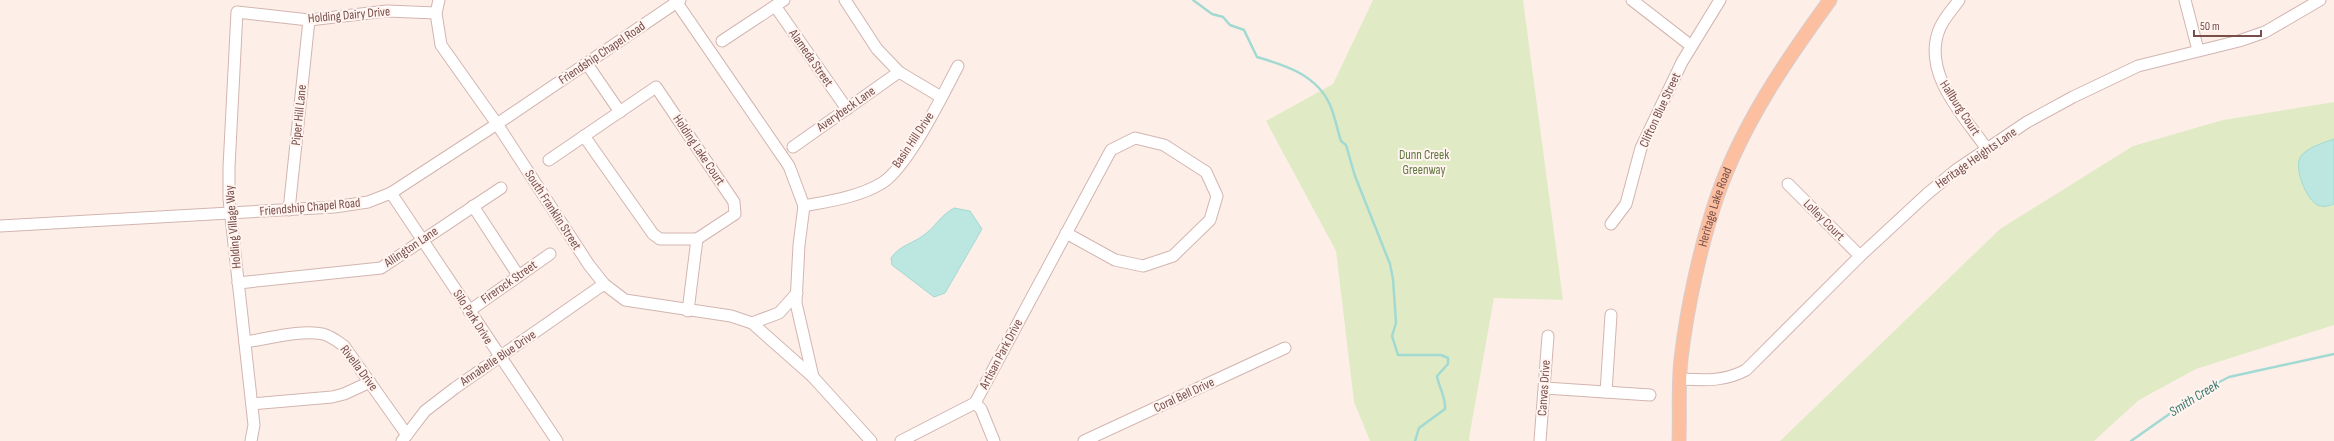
<svg xmlns="http://www.w3.org/2000/svg" width="2334" height="441" viewBox="0 0 2334 441" font-family="'Sofia Sans Condensed',sans-serif">
<style>
.green{fill:#e0ebc6}
.water{fill:#bce7e1;stroke:#a2d9d2}
.lines{fill:none;stroke-linecap:round;stroke-linejoin:round}
.stream{stroke:#a2d9d2;stroke-width:2.5}
.minor-casing{stroke:#d2b5b0;stroke-width:13}
.major-casing{stroke:#d9cdcd;stroke-width:15}
.minor{stroke:#fff;stroke-width:11}
.major{stroke:#fcbfa0;stroke-width:13}
.labels{text-anchor:middle;dominant-baseline:central;stroke-width:4;stroke-linejoin:round;paint-order:stroke}
.street-label{font-size:13px;fill:#784e4b;stroke:#fff4ef}
.park-label{font-size:13px;fill:#617840;stroke:#fff4ef}
.water-label{font-size:14px;font-style:italic;fill:#3b766f;stroke:#fff4ef}
</style>
<rect width="100%" height="100%" fill="#fdefe8"/>
<g class="green">
<path d="M1373,0H1523L1563,300L1494,298L1469,438L1470,441H1370L1354,402L1336,251L1266,121L1333,84Z"/>
<path d="M2334,102V325L2196,369L2139,400L2094,441H1780L2000,229L2133,146L2223,120Z"/>
</g>
<g class="water">
<path d="M2334,139V204C2328,206 2322,208 2316,204C2306,198 2293,167 2301,156C2308,147 2323,143 2334,139Z"/>
<path d="M954,208L970,211L982,229L945,293L934,297L892,265L891,258C900,245 912,244 924,235C935,227 941,215 954,208Z"/>
</g>
<g class="lines">
<g class="stream">
<path d="M1193,0L1212,14L1223,17L1230,25L1244,30L1257,57C1285,65 1317,75 1330,105C1335,116 1337,129 1341,141L1346,145L1355,176L1390,264L1393,279L1396,323L1392,336L1398,355H1441L1448,358V364L1437,376C1439,388 1446,397 1445,409L1419,428L1415,441"/>
<path d="M2131,441L2202,391L2229,377L2334,354"/>
</g>
<defs>
<g id="minor">
<path d="M439,0L436,13L441,45L497,124L589,265L604,284L625,300L731,316L752,323L813,377L871,441"/>
<path d="M675,0L789,166L804,206L799,245L796,303L813,377"/>
<path d="M845,0L877,49L899,72L941,97"/>
<path d="M1632,0L1690,45"/>
<path d="M1959,0C1952,10 1943,19 1939,30C1922,74 1964,116 1987,149"/>
<path d="M2185,0L2198,50"/>
<path d="M775,6L847,109"/>
<path d="M722,41L784,0"/>
<path d="M587,64L620,112"/>
<path d="M584,136L653,234L660,239H697"/>
<path d="M793,147L899,72"/>
<path d="M549,160L656,87L734,202L735,214L697,239L688,311"/>
<path d="M1788,184L1860,256"/>
<path d="M391,193L557,441"/>
<path d="M473,206L518,275"/>
<path d="M804,206C830,201 859,197 882,183C908,167 943,94 958,66"/>
<path d="M289,210L309,20"/>
<path d="M1611,224L1626,204L1641,148L1682,62L1720,0"/>
<path d="M0,226L334,207L368,202L391,193L497,124L680,0"/>
<path d="M238,283L381,268L501,188"/>
<path d="M469,311L550,254"/>
<path d="M752,323L779,313L797,293"/>
<path d="M245,342C267,339 302,329 323,334C331,336 337,341 344,346L407,435"/>
<path d="M1680,379C1703,380 1724,382 1746,370L1860,256L1927,194L1956,170L2027,122L2073,97L2138,66L2239,41L2265,32L2320,0"/>
<path d="M1545,388L1650,395"/>
<path d="M1606,392L1611,315"/>
<path d="M975,403L981,409L994,441"/>
<path d="M252,404L332,397L344,394L370,382"/>
<path d="M251,441L254,425L229,199V167L237,12L309,20L387,11L436,13"/>
<path d="M402,441L425,411L455,388L604,284"/>
<path d="M901,441L975,403L1111,150L1135,138L1164,145L1206,172L1217,196L1210,220L1173,256L1143,266L1115,260L1066,233"/>
<path d="M1084,441L1285,348"/>
<path d="M1540,441L1548,336"/>
</g>
<g id="major">
<path id="s1" d="M1679,441C1680,414 1678,386 1681,359C1687,307 1701,243 1718,194C1743,123 1787,59 1830,0"/>
</g>
</defs>
<use href="#minor" class="minor-casing"/>
<use href="#major" class="major-casing"/>
<use href="#minor" class="minor"/>
<use href="#major" class="major"/>
</g>
<g class="labels">
<g class="street-label">
<text transform="translate(349 15) rotate(-5)">Holding Dairy Drive</text>
<text transform="translate(602 53) rotate(-34)">Friendship Chapel Road</text>
<text transform="translate(811 58) rotate(55)">Alameda Street</text>
<text transform="translate(1960 108) rotate(57)">Hallburg Court</text>
<text transform="translate(846 109) rotate(-35)">Averybeck Lane</text>
<text transform="translate(1660 110) rotate(-65)">Clifton Blue Street</text>
<text transform="translate(299 115) rotate(-84)">Piper Hill Lane</text>
<text transform="translate(913 140) rotate(-56)">Basin Hill Drive</text>
<text transform="translate(699 150) rotate(56)">Holding Lake Court</text>
<text transform="translate(1976 158) rotate(-35)">Heritage Heights Lane</text>
<text transform="translate(310 207) rotate(-5)">Friendship Chapel Road</text>
<text stroke="none"><textPath href="#s1" startOffset="238">Heritage Lake Road</textPath></text>
<text transform="translate(553 210) rotate(57)">South Franklin Street</text>
<text transform="translate(1824 220) rotate(45)">Lolley Court</text>
<text transform="translate(233 227) rotate(-95)">Holding Village Way</text>
<text transform="translate(411 247) rotate(-34)">Allington Lane</text>
<text transform="translate(509 282) rotate(-35)">Firerock Street</text>
<text transform="translate(473 317) rotate(57)">Silo Park Drive</text>
<text transform="translate(1001 354) rotate(-62)">Artisan Park Drive</text>
<text transform="translate(498 358) rotate(-34)">Annabelle Blue Drive</text>
<text transform="translate(359 368) rotate(53)">Rivella Drive</text>
<text transform="translate(1544 388) rotate(-86)">Canvas Drive</text>
<text transform="translate(1184 395) rotate(-25)">Coral Bell Drive</text>
</g>
<g class="park-label">
<text x="1424" y="155">Dunn Creek<tspan x="1424" dy="15">Greenway</tspan></text>
</g>
<g class="water-label">
<text transform="translate(2194 398) rotate(-32)">Smith Creek</text>
</g>
</g>
<path d="M2194 30v6h67v-6" fill="none" stroke="#784e4b" stroke-width="2"/>
<text x="2200" y="30" font-size="12" fill="#784e4b" stroke="#fff4ef" stroke-width="3" paint-order="stroke">50 m</text>
</svg>
